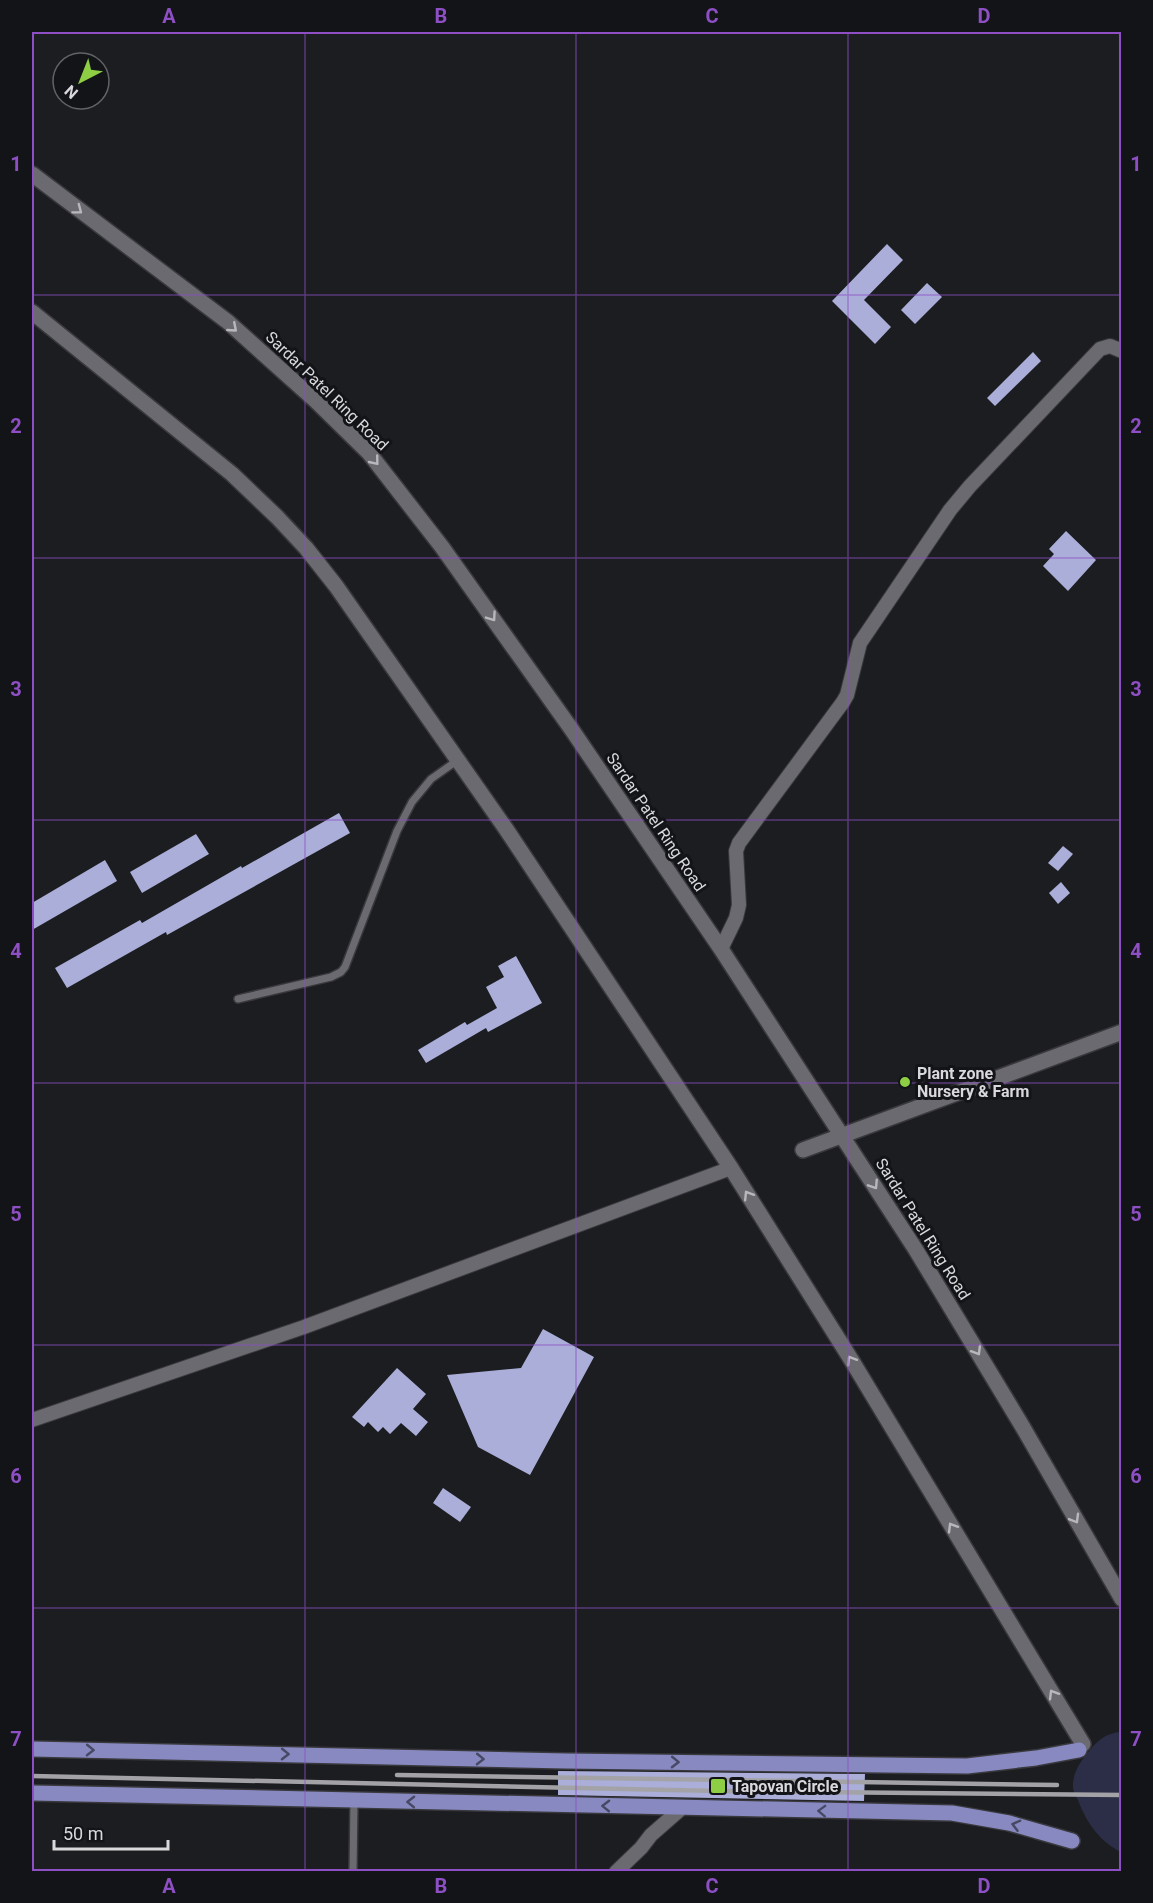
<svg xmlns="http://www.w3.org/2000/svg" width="1153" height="1903" viewBox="0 0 1153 1903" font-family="Roboto,sans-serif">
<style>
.green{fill:#2c2e48}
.building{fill:#aaaed8}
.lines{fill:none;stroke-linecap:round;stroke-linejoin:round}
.service-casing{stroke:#39393d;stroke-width:10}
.minor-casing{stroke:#39393d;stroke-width:16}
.tertiary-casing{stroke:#39393d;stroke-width:18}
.primary-casing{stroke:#39393d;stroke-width:18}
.service{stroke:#6a6a70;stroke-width:7}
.minor{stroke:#6a6a70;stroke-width:14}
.tertiary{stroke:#6a6a70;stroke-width:15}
.primary{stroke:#8789c0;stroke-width:15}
.rail{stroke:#a3a3a7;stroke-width:4.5}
.oneway{stroke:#b8b8bc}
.oneway2{stroke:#474964}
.grid{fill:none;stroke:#8e4fc5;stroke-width:1.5;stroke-opacity:0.55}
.poi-dot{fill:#8dce44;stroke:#131418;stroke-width:2}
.labels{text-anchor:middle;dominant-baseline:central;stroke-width:6;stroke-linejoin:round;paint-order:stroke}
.street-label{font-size:16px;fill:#d9d9dc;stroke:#131418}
.poi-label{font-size:16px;font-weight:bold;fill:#d9d9dc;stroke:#131418;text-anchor:start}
.neatline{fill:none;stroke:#8e4fc5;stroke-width:2}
.grid-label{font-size:20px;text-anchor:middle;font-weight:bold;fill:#8e4fc5}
</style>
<rect width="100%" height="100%" fill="#1c1d21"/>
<path class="green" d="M1121,1732H1122L1121,1852C1100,1842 1086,1822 1078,1800C1076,1796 1073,1791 1073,1787C1072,1773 1082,1759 1090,1750C1099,1739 1107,1733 1121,1732Z"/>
<g class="building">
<path d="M887,244L903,260L864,300L891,327L875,344L832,301Z"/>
<path d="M927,283L942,297L915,324L901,310Z"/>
<path d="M1033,352L1041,361L995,406L987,398Z"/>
<path d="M1066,531L1096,560L1068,591L1043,566L1054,554L1049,549Z"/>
<path d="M339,813L350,833L167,935L166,932L67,988L55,968L140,920L142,923L241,866L242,868Z"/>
<path d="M196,834L209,854L142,893L130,872Z"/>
<path d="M1063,846L1073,854L1058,871L1048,863Z"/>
<path d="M105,860L117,881L32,930V903Z"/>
<path d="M1061,882L1070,893L1058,904L1049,893Z"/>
<path d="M516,956L542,1003L488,1032L486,1028L426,1063L418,1050L465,1022L467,1025L497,1008L486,987L504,977L498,966Z"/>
<path d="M543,1329L594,1357L530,1475L478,1447L447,1375L521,1368Z"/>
<path d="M397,1368L426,1394L413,1409L428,1422L416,1436L401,1423L390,1434L383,1427L378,1432L368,1422L364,1427L352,1417Z"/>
<path d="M443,1488L471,1507L460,1522L433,1503Z"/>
<path d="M558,1771L865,1774L864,1801L558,1795Z"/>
</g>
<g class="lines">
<defs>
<g id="service">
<path d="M238,999L331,977L341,972L345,967L397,831L412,802L431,779L458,760"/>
<path d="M353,1872L354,1800"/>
</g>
<g id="minor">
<path d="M721,949L736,918L739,905L736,851L739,843L843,702L847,695L860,643L950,510L970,486L1100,349L1110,346L1122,351"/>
<path d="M32,1420L304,1327L731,1168"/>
<path d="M616,1872L641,1848L651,1835L683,1807"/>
</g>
<g id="tertiary">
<path d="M32,174L228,322L316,401L369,453L442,547L572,730L721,949L842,1136L916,1250L1021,1424L1122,1599"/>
<path d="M32,312L232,474L277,517L306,548L336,586L506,829L731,1168L852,1361L1083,1744"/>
<path d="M803,1150L1122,1032"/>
</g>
<g id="primary">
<path d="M32,1749L566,1761L967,1766L1036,1758L1079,1750"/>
<path d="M32,1793L952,1813L1009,1823L1072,1841"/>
</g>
</defs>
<use href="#service" class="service-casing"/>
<use href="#minor" class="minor-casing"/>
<use href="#tertiary" class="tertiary-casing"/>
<use href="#primary" class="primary-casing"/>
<use href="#service" class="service"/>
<use href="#minor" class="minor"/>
<use href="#tertiary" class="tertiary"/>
<use href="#primary" class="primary"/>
<g class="rail">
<path d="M397,1775L1057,1785"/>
<path d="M32,1776L718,1791L1122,1795"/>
</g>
</g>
<defs><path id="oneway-chevron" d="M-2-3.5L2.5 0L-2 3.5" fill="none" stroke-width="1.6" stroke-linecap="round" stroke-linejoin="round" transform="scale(1.5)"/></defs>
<g class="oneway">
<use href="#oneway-chevron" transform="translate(78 210) rotate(37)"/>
<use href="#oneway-chevron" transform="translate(233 328) rotate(41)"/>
<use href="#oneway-chevron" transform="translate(375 461) rotate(51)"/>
<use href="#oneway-chevron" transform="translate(492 617) rotate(55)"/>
<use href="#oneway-chevron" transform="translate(874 1185) rotate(57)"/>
<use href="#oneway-chevron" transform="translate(748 1195) rotate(-122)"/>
<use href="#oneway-chevron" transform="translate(977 1351) rotate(59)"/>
<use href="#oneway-chevron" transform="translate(851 1360) rotate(-122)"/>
<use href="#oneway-chevron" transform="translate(1075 1519) rotate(60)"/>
<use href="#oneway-chevron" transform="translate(952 1527) rotate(-121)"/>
<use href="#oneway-chevron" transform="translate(1053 1694) rotate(-121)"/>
</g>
<g class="oneway2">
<use href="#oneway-chevron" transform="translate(90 1750) rotate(1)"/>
<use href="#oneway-chevron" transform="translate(285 1754) rotate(1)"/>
<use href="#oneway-chevron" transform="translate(480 1759) rotate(1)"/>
<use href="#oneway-chevron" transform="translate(675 1762) rotate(1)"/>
<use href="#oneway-chevron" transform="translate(411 1802) rotate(-179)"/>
<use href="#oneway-chevron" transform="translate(606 1806) rotate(-179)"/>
<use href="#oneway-chevron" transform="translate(822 1811) rotate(-178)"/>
<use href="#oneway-chevron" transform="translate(1016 1825) rotate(-165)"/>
</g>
<path class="grid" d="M305,32V1872M576,32V1872M848,32V1872M32,295H1122M32,558H1122M32,820H1122M32,1083H1122M32,1345H1122M32,1608H1122"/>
<g class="poi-dot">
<circle cx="905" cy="1082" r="6"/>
<rect x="710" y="1778" width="16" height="16" rx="3"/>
</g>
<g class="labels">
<g class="street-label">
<text transform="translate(327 391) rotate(44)">Sardar Patel Ring Road</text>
<text transform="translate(656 822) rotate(56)">Sardar Patel Ring Road</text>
<text transform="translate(923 1229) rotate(58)">Sardar Patel Ring Road</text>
</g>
<g class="poi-label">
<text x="917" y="1073">Plant zone<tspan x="917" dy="18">Nursery &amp; Farm</tspan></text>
<text x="732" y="1786">Tapovan Circle</text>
</g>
</g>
<rect width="1153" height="1903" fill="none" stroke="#131418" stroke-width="66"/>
<g transform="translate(81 81) rotate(222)"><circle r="28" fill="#131418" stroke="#626366" stroke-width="1.5"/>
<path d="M0-4.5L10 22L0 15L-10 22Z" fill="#8dce44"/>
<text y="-9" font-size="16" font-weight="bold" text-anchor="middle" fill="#d9d9dc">N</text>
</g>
<path d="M54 1840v9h114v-9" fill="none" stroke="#d9d9dc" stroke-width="3"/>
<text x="63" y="1840" font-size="18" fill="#d9d9dc" stroke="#131418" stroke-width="4.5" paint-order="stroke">50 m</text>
<rect x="33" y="33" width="1087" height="1837" class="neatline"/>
<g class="grid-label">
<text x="169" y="23">A</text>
<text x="441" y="23">B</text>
<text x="712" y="23">C</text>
<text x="984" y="23">D</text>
<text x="16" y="171">1</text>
<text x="1136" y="171">1</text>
<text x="16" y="433">2</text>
<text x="1136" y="433">2</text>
<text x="16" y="696">3</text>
<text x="1136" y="696">3</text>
<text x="16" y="958">4</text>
<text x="1136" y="958">4</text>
<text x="16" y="1221">5</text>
<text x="1136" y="1221">5</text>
<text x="16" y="1483">6</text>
<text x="1136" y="1483">6</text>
<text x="16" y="1746">7</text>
<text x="1136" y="1746">7</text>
<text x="169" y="1893">A</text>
<text x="441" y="1893">B</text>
<text x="712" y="1893">C</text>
<text x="984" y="1893">D</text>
</g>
</svg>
